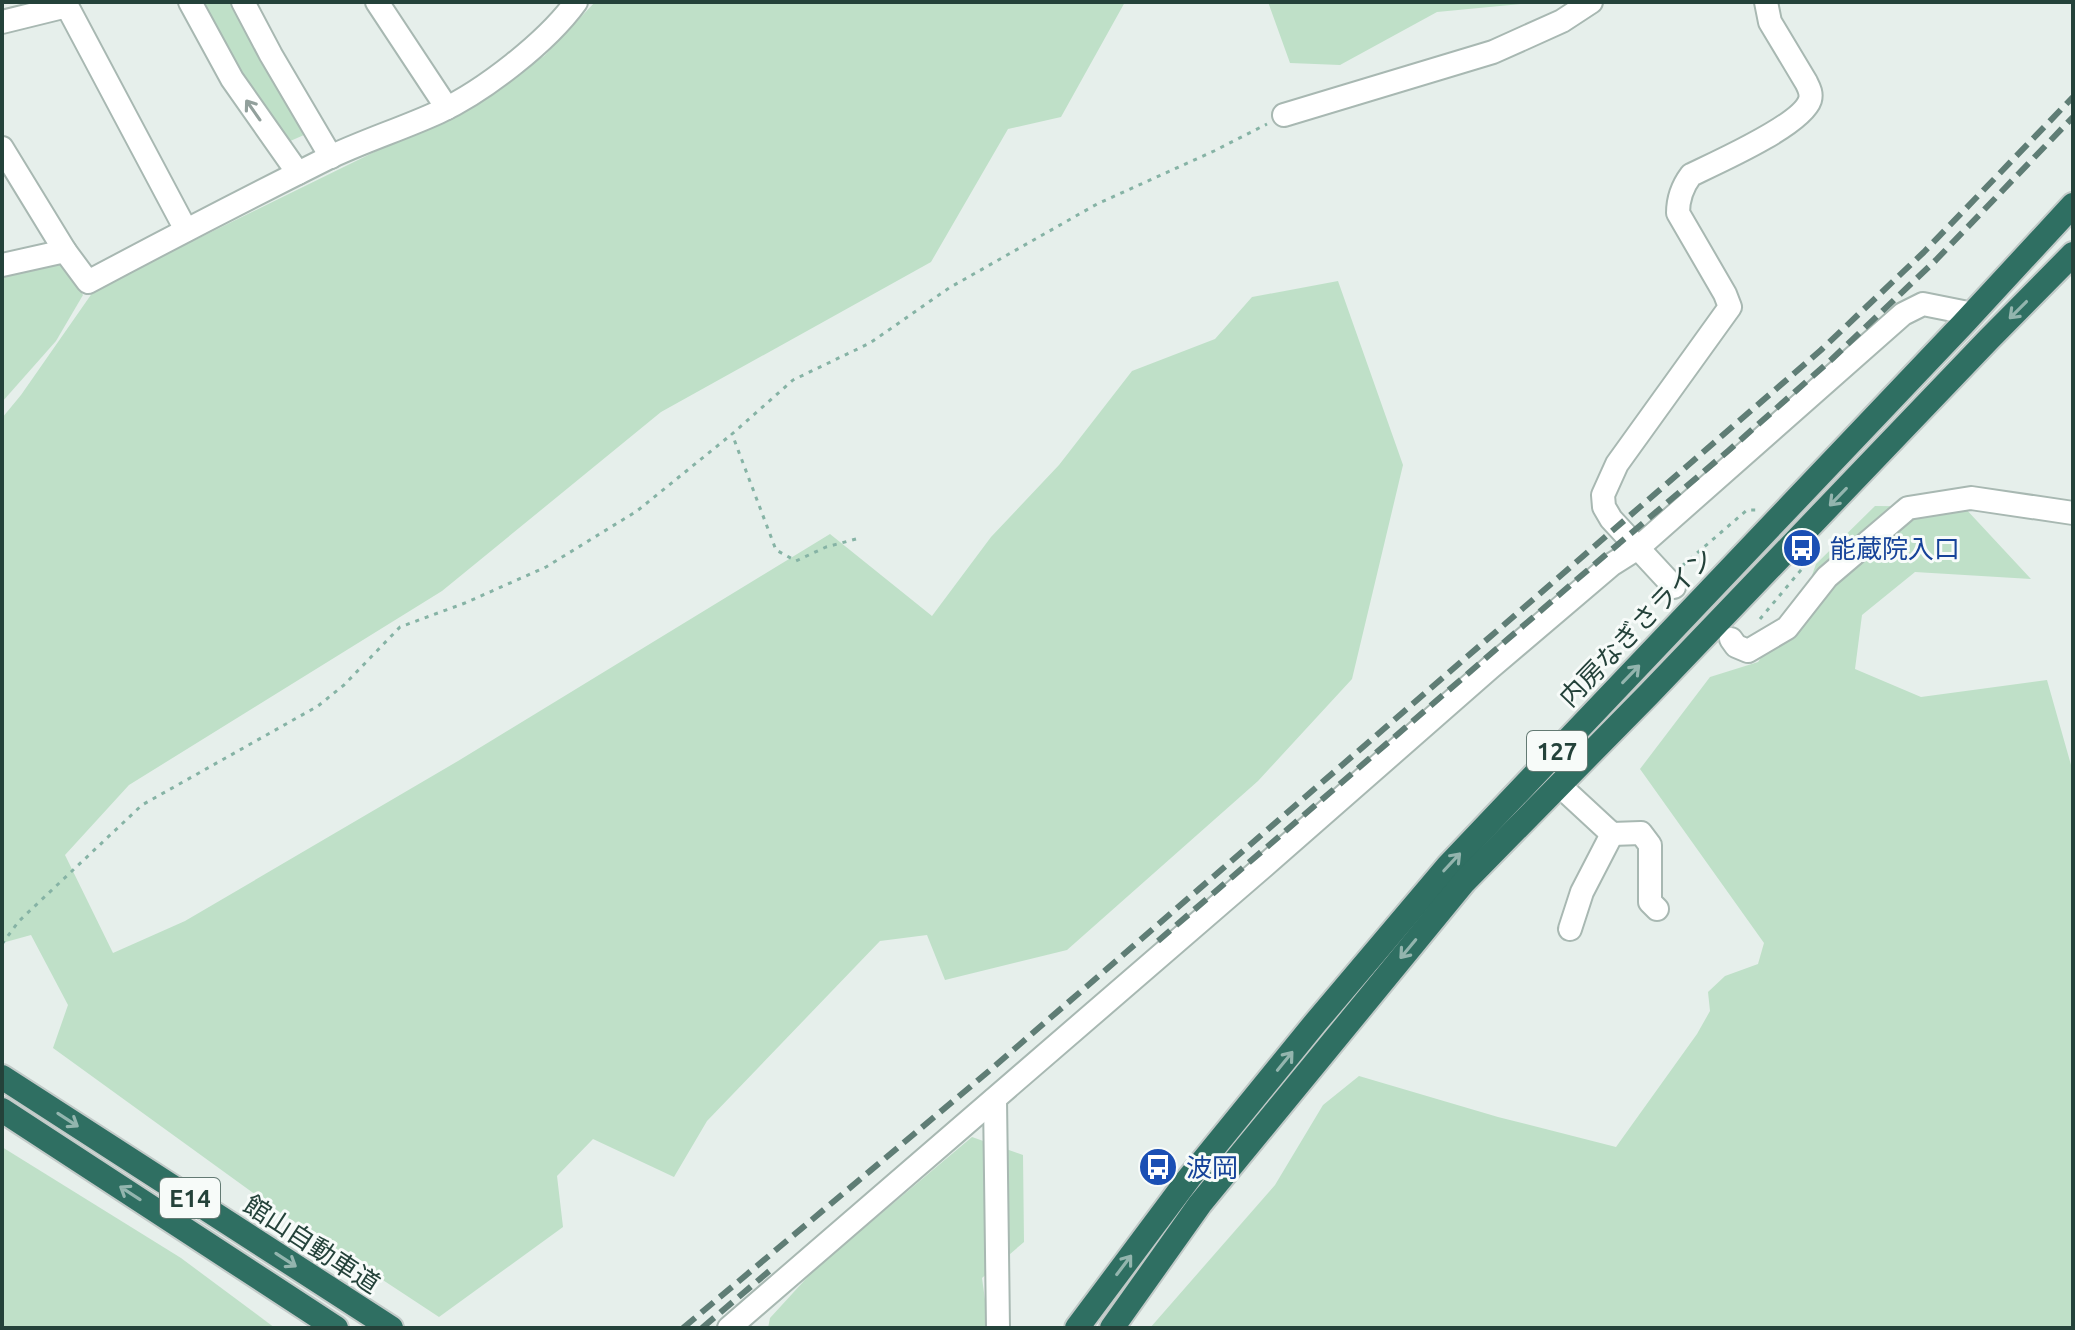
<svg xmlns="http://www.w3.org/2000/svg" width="2075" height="1330" viewBox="0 0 2075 1330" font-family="Ubuntu,'Noto Sans JP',sans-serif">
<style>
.green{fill:#bfe0c8}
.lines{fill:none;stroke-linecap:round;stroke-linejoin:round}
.street-casing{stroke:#a8b8b2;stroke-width:26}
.highway-casing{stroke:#c2cac8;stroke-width:28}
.path{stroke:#86b3a5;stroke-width:3;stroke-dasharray:4 6;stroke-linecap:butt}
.street{stroke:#fff;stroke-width:22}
.highway{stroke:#2f6f62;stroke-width:24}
.rail{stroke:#5f7d75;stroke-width:6;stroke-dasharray:16 8;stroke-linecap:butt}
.oneway{stroke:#92a09c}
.oneway2{stroke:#93b5ae}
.labels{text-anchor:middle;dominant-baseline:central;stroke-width:6;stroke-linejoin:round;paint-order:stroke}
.shield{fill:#f7fbf9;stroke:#637a73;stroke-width:2}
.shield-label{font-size:24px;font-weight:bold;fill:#24423a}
.transit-label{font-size:26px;fill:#164399;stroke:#f7fbf9;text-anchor:start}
.street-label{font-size:26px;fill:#24423a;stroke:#f7fbf9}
</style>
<rect width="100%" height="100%" fill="#e6efeb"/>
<g class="green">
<path d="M202,2H234L306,131L304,135L288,142L238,70Z"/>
<path d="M595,2H1125L1061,117L1008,129L931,262L661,412L442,591L129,785L65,855L113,953L185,921L458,761L830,534L932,616L991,537L1059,465L1132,371L1215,339L1252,297L1338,281L1403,465L1352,679L1258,781L1067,950L945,980L927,935L880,941L707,1121L674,1177L593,1139L557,1176L563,1227L439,1317L278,1211L53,1048L68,1005L31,935L2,943V418L21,395L95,289L464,108L544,56Z"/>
<path d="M1268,2H1541L1437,12L1340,65L1290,63Z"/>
<path d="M56,262L67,268L83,295L56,341L2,402V274Z"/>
<path d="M1875,506L1964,507L2031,579L1915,572L1862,615L1855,669L1921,697L2047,680L2073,772V1328H1150L1275,1185L1323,1105L1359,1076L1498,1117L1616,1147L1697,1034L1710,1011L1708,992L1725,976L1758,964L1764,943L1640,769L1710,677L1758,662L1806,592L1816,564Z"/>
<path d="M972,1137L1023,1155L1024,1242L982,1278L989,1328H768L770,1318L814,1270Z"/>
<path d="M2,1147L181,1258L275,1328H2Z"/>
</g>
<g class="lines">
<defs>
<g id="street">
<path d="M190,2L232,79L298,173"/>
<path d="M243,2L271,55L331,157"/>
<path d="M377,2L447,108"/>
<path d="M2,22L67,6L186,230"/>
<path d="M1284,115L1493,52L1562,21L1591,2"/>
<path d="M2,148L65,251L88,282C167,240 246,199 326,159C363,141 402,129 439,112C484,91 547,42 576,2"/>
<path d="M2,265L65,251"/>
<path d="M1674,587L1611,519L1604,507L1603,495L1617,464L1730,307L1725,294L1678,213C1678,198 1682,187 1691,175C1716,163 1802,125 1810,100C1812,93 1809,88 1806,82L1770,22L1766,2"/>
<path d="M1731,639L1736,646L1748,651L1787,628L1827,577L1908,508L1971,498L2073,513"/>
<path d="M1559,785L1612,834L1641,833L1650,845V902L1657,909"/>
<path d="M1570,929L1582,892L1612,834"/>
<path d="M995,1099L998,1328"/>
<path d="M729,1328L1271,860L1490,668L1611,565L1638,548L1903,314L1923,304L1973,314"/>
</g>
<g id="highway">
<path d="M2,1077L391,1328"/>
<path d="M2,1110L336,1328"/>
<path d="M1077,1328L1189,1178L1316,1022L1448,866L1963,324L2073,205"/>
<path d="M1112,1328L1200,1204L1464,882L1649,694L1989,339L2073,254"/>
</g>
</defs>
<use href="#street" class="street-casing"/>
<use href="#highway" class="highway-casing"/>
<g class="path">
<path d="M856,539L826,547L796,561L776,550L732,434L793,380L870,343L949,288L1097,204L1214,151L1267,124"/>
<path d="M1682,566L1747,510H1757"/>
<path d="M1760,619L1806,564"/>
<path d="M2,944L19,921L142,805L318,706L344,685L400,627L465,603L546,567L637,511L732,434"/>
</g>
<use href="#street" class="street"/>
<use href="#highway" class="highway"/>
<g class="rail">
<path d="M1158,941L1596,563L1728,451L1832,359L1936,260L2073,117"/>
<path d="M683,1328L989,1071L1821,350L1924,252L2073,97"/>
<path d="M702,1328L774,1267"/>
</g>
</g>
<defs><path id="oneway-shaft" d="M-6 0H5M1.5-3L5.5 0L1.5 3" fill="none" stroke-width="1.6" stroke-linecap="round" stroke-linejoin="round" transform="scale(2)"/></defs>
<use class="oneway" href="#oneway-shaft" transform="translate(253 110) rotate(-125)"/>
<g class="oneway2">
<use href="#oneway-shaft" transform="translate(2018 310) rotate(135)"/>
<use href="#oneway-shaft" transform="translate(1838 497) rotate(134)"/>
<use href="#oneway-shaft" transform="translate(1631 674) rotate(-46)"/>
<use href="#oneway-shaft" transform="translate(1452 862) rotate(-47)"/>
<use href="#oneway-shaft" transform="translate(1408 949) rotate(130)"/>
<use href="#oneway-shaft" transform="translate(1285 1061) rotate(-51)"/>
<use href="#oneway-shaft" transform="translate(68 1120) rotate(33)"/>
<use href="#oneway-shaft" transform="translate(130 1193) rotate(-147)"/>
<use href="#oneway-shaft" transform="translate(286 1260) rotate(33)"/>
<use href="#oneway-shaft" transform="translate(1124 1265) rotate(-53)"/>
</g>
<defs>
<symbol id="bus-disc" viewBox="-11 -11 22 22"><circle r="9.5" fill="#1a4fb4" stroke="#f7fbf9"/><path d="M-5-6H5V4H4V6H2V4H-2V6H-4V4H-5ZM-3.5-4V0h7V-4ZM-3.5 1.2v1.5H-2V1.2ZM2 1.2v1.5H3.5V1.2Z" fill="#fff"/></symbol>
</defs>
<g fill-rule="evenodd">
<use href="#bus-disc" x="1780" y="526" width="44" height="44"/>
<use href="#bus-disc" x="1136" y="1145" width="44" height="44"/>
</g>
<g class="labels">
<g class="shield">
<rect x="1527" y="731" width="60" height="40" rx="6"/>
<rect x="160" y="1178" width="60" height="40" rx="6"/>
</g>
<g class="shield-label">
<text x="1557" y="751">127</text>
<text x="190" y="1198">E14</text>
</g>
<g class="transit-label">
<text x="1830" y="548">能蔵院入口</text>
<text x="1186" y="1167">波岡</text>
</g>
<g class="street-label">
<text transform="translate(1636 627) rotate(-46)">内房なぎさライン</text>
<text transform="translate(312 1244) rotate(33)">館山自動車道</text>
</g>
</g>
<rect width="2075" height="1330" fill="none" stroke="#24423a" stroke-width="8"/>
</svg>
